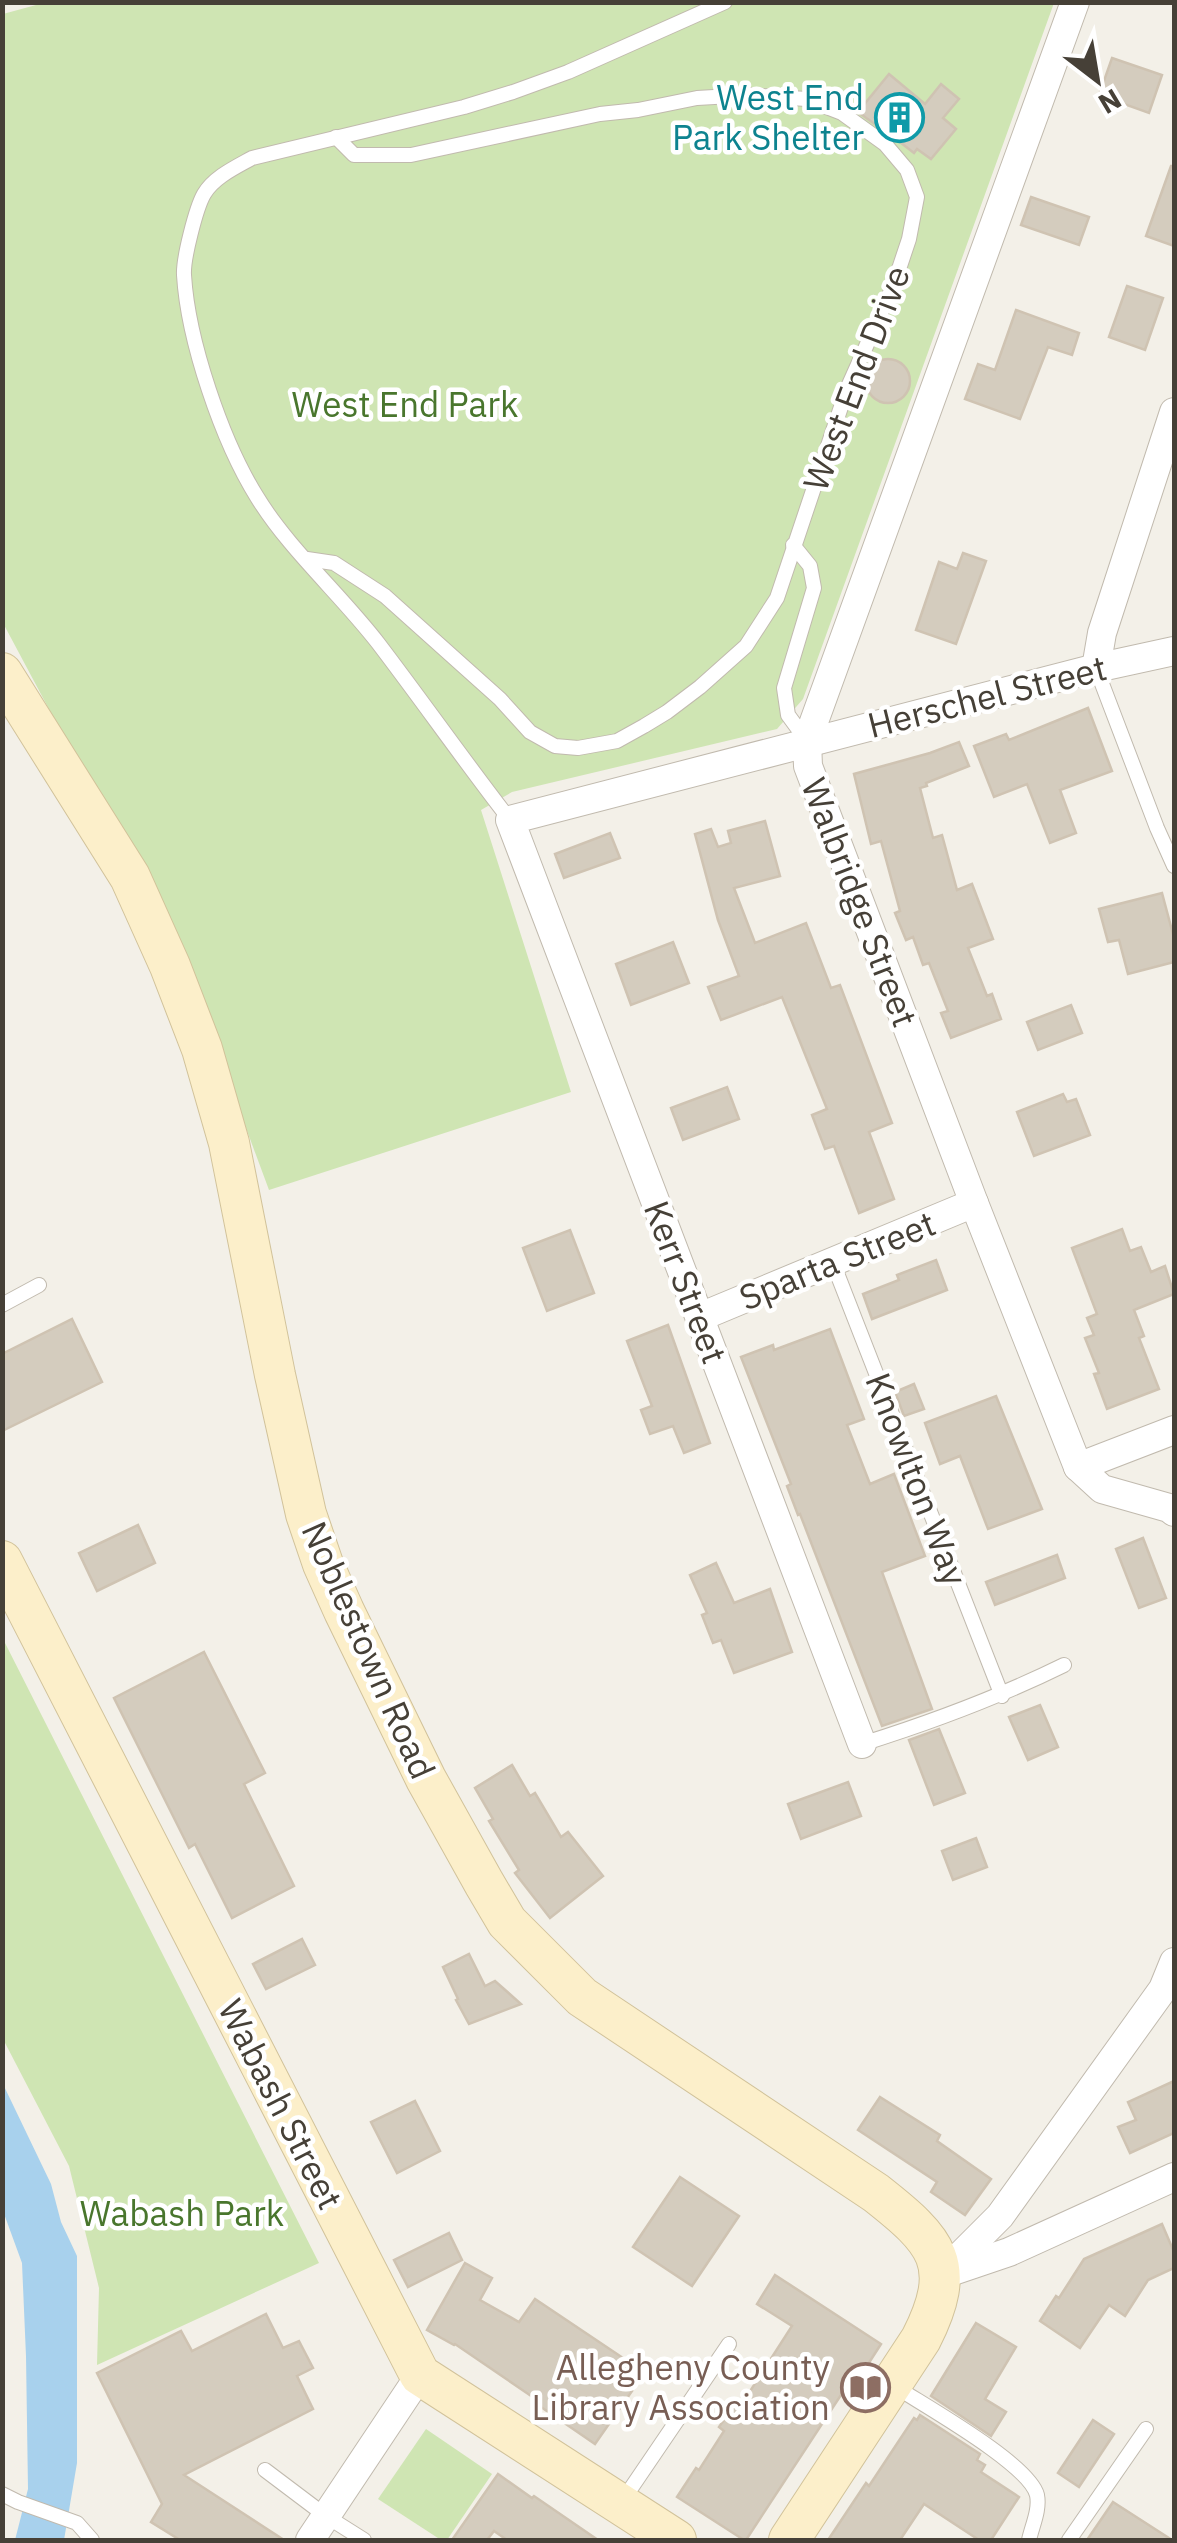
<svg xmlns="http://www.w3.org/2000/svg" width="1177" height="2543" viewBox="0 0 1177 2543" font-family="'IBM Plex Sans',sans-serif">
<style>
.green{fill:#cfe5b3}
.water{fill:#a8d1ed}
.building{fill:#d4ccbe;stroke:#cfc3b2;stroke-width:2.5}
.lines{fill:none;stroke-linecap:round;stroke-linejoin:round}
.lane-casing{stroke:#c1baae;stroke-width:16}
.street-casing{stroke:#c1baae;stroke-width:30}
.secondary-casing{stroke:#d1c29a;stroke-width:42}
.lane{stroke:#fff;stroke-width:14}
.street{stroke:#fff;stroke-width:28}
.secondary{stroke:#fcefca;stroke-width:40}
.labels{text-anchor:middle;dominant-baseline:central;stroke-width:9;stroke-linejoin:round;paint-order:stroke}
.culture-label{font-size:35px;fill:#0d838f;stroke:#fff;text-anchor:end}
.street-label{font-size:35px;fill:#464037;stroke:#fff}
.park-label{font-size:35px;fill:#49762d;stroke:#fff}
.education-label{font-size:35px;fill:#785e54;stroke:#fff;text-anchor:end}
</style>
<rect width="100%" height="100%" fill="#f3f0e8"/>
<g class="green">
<path d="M47,2L1054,3L803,699L777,729L512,792L481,810L571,1092L269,1190L186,966L3,623V14Z"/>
<path d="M3,1639L319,2263L97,2365L99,2288L69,2166L3,2039Z"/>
<path d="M426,2429L492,2474L447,2540H441L378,2499Z"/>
</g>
<path class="water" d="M2,2082L51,2184L61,2222L77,2256V2463L64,2540H15L28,2489L26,2356L22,2263L3,2211Z"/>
<g class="building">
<path d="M1112,58L1162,75L1149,113L1099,95Z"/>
<path d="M889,74L925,104L941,84L959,99L943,118L956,129L931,159L917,149L914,153L896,139L900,134L898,133L894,138L858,112Z"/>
<path d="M1171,166H1174V246L1146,236Z"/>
<path d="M1031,197L1089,217L1079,245L1021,225Z"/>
<path d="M1127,286L1163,298L1145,350L1109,337Z"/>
<path d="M1016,310L1079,333L1072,355L1048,347L1020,419L965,399L978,364L995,370Z"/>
<circle cx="888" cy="381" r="22"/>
<path d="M963,553L986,561L956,644L916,630L939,562L957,569Z"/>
<path d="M1088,708L1112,771L1060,790L1076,833L1050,843L1027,784L994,797L974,746L1006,734L1009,740Z"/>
<path d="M959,742L969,766L926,783L927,786L920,788L933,838L942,835L957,890L972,884L993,939L968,948L987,996L992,994L1001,1019L951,1038L941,1013L948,1011L929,963L923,965L913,937L906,940L895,913L900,911L881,841L871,844L854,774L930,753Z"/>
<path d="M765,821L780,876L734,888L755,943L806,923L831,988L840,985L892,1123L869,1132L894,1199L859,1213L834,1146L825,1149L812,1115L827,1109L782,997L721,1020L708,987L739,976L718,920L695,834L711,829L718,847L731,843L728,831Z"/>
<path d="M610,833L620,858L564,878L555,854Z"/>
<path d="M1162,893L1174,938V962L1128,974L1119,940L1108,942L1099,909Z"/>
<path d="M673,942L689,983L631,1005L616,964Z"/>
<path d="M1071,1005L1082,1033L1038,1050L1027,1022Z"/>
<path d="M727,1087L739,1119L683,1140L671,1108Z"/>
<path d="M1063,1094L1067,1102L1076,1099L1090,1135L1034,1156L1017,1112Z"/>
<path d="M1122,1229L1130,1251L1141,1247L1151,1272L1165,1266L1174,1294L1134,1310L1144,1336L1139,1338L1159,1389L1107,1409L1094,1374L1099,1373L1085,1338L1094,1335L1087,1318L1097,1314L1072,1248Z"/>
<path d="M570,1230L594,1293L547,1311L523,1248Z"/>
<path d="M936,1260L947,1290L872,1319L863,1294L899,1280L897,1275Z"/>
<path d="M72,1319L102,1382L2,1431V1354Z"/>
<path d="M668,1325L710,1443L684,1453L673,1426L650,1434L641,1410L652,1406L627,1341Z"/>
<path d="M830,1329L864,1419L847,1425L870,1484L894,1474L925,1556L882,1572L932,1709L882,1726L800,1514L798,1515L787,1486L791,1484L741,1357L773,1345L774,1350Z"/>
<path d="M914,1384L924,1409L904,1416L895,1392Z"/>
<path d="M996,1396L1042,1509L988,1529L960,1456L940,1464L925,1423Z"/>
<path d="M138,1525L155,1563L97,1591L79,1553Z"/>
<path d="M1143,1538L1166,1598L1139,1608L1116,1549Z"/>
<path d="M1057,1555L1065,1578L995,1605L986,1582Z"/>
<path d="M716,1563L734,1603L770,1589L792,1652L734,1673L721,1640L713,1643L702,1615L707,1613L690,1575Z"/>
<path d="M204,1652L265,1773L244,1784L294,1886L232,1918L195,1844L189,1848L114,1698Z"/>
<path d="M1040,1705L1058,1747L1028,1760L1009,1717Z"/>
<path d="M939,1729L965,1793L934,1805L909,1740Z"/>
<path d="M512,1765L530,1796L535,1793L561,1837L568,1832L603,1876L550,1918L515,1873L519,1870L489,1821L493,1819L475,1788Z"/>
<path d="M848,1782L861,1816L801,1839L788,1804Z"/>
<path d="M976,1838L987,1867L953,1880L942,1851Z"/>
<path d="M302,1939L315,1965L266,1989L253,1964Z"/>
<path d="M469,1954L485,1986L495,1981L521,2004L469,2024L456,2000L458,1999L443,1967Z"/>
<path d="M1174,2081V2133L1130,2153L1118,2127L1136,2120L1128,2102Z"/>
<path d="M880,2097L940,2135L937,2141L991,2179L965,2215L931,2192L937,2182L858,2130Z"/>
<path d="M415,2101L440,2151L397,2173L371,2122Z"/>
<path d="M680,2177L739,2216L692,2286L633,2247Z"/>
<path d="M1162,2224L1174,2252V2268L1148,2280L1125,2316L1109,2305L1080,2348L1040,2321L1056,2296L1059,2298L1084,2259Z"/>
<path d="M449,2233L462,2260L408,2287L394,2260Z"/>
<path d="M465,2263L492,2278L480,2300L519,2322L535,2299L635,2366L623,2384L632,2391L595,2444L538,2405L540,2402L455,2344L454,2345L427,2330Z"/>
<path d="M775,2275L881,2344L863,2372L858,2369L746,2540H744L677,2497L696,2468L699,2470L724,2431L719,2427L733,2407L738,2410L792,2326L757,2304Z"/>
<path d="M266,2314L283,2348L299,2341L313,2368L297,2376L313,2409L184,2475L284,2540H180L151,2522L162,2504L97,2373L181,2331L192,2351Z"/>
<path d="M976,2323L1016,2347L985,2399L1006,2412L991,2436L931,2396Z"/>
<path d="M920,2415L980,2454L977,2460L985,2465L981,2472L1019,2497L991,2540H979L924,2504L900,2540H828L866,2483L869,2486L914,2418L917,2420Z"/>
<path d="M1093,2420L1114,2434L1079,2487L1058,2473Z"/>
<path d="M498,2474L532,2498L534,2496L598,2540H507L494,2531L487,2540H452Z"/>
<path d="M1113,2502L1172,2540H1087Z"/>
</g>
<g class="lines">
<defs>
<g id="lane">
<path d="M793,545L810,566L814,588L784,688L788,715L807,741"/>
<path d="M307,559L334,563L385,596L500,699L530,732L555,746L578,748L617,741L644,726L667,712L700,687L746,646L777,598L847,389L894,284L909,239L917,197L907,170L885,144L842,113L806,99L749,95L697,98L638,110L600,114L411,155H354L336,137"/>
<path d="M1096,668L1157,828L1174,866"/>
<path d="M510,820C465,762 423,702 378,643C341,595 288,548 257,497C222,441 188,341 184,275C183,259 196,208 204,194C214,177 236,167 252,158L464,107L513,92L568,72L725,2"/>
<path d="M833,1263L1002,1696"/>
<path d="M2,1305L39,1285"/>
<path d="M862,1744C932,1722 997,1698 1064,1665"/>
<path d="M896,2387C925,2406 1029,2464 1037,2495C1040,2510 1032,2526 1029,2540"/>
<path d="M265,2470L326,2516L364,2540"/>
<path d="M2,2494L18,2502L77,2523L92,2540"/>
<path d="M623,2500L729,2344"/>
<path d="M1069,2540L1146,2429"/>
</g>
<g id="street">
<path d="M1075,2L807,741L808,766L974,1203L1078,1467L1102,1489L1169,1508L1174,1512"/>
<path d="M1096,668L1102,633L1174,412"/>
<path d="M700,1317L974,1203"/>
<path d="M1078,1467L1174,1430"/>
<path d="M862,1744L510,820L1096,668L1174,651"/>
<path d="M947,2273L1009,2252L1174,2177"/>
<path d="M941,2275L1000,2216L1163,1989L1174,1962"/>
<path d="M310,2540L420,2375"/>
</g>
<g id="secondary">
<path d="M2,673L130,877L170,966L202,1049L229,1143L275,1375L306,1514L323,1564L344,1611L426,1779L484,1883L507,1922L582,1997L876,2193C937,2241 959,2264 921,2339L789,2540"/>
<path d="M2,1561L420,2375L676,2540"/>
</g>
</defs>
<use href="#lane" class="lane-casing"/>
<use href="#street" class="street-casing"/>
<use href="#secondary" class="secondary-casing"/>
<use href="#lane" class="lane"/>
<use href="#street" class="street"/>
<use href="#secondary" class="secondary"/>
</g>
<defs>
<symbol id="building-ring" viewBox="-11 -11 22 22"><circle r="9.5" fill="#fff" stroke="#0f9aa8" stroke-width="1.5"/><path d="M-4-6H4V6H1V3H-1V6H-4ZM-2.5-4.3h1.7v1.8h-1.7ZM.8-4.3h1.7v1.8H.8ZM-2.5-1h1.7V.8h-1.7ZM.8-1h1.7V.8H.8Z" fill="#0f9aa8"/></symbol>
<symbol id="library-ring" viewBox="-11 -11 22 22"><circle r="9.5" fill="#fff" stroke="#8d6e63" stroke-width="1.5"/><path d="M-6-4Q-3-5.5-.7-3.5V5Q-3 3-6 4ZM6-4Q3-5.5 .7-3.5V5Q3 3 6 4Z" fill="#8d6e63"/></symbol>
</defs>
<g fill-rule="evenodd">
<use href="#building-ring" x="872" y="90" width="55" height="55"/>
<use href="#library-ring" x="838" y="2360" width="55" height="55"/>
</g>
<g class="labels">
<g class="culture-label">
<text x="864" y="97">West End<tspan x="864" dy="40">Park Shelter</tspan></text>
</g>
<g class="street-label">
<text transform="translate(856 378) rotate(-69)">West End Drive</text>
<text transform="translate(987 696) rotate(-14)">Herschel Street</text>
<text transform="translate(860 902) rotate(69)">Walbridge Street</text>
<text transform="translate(837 1260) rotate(-22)">Sparta Street</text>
<text transform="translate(686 1282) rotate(69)">Kerr Street</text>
<text transform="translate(917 1479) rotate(69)">Knowlton Way</text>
<text transform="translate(369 1650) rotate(66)">Noblestown Road</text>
<text transform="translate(281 2104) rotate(63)">Wabash Street</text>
</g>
<g class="park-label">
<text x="405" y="404">West End Park</text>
<text x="182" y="2213">Wabash Park</text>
</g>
<g class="education-label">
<text x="830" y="2367">Allegheny County<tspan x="830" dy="40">Library Association</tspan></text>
</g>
</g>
<rect width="1177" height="2543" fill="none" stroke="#464037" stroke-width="10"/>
<g transform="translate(1097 80) rotate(149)" stroke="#ffffff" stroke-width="8" paint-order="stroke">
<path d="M0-8L18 38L0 25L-18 38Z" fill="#464037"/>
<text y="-15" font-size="28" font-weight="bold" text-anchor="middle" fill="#464037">N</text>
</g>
</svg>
